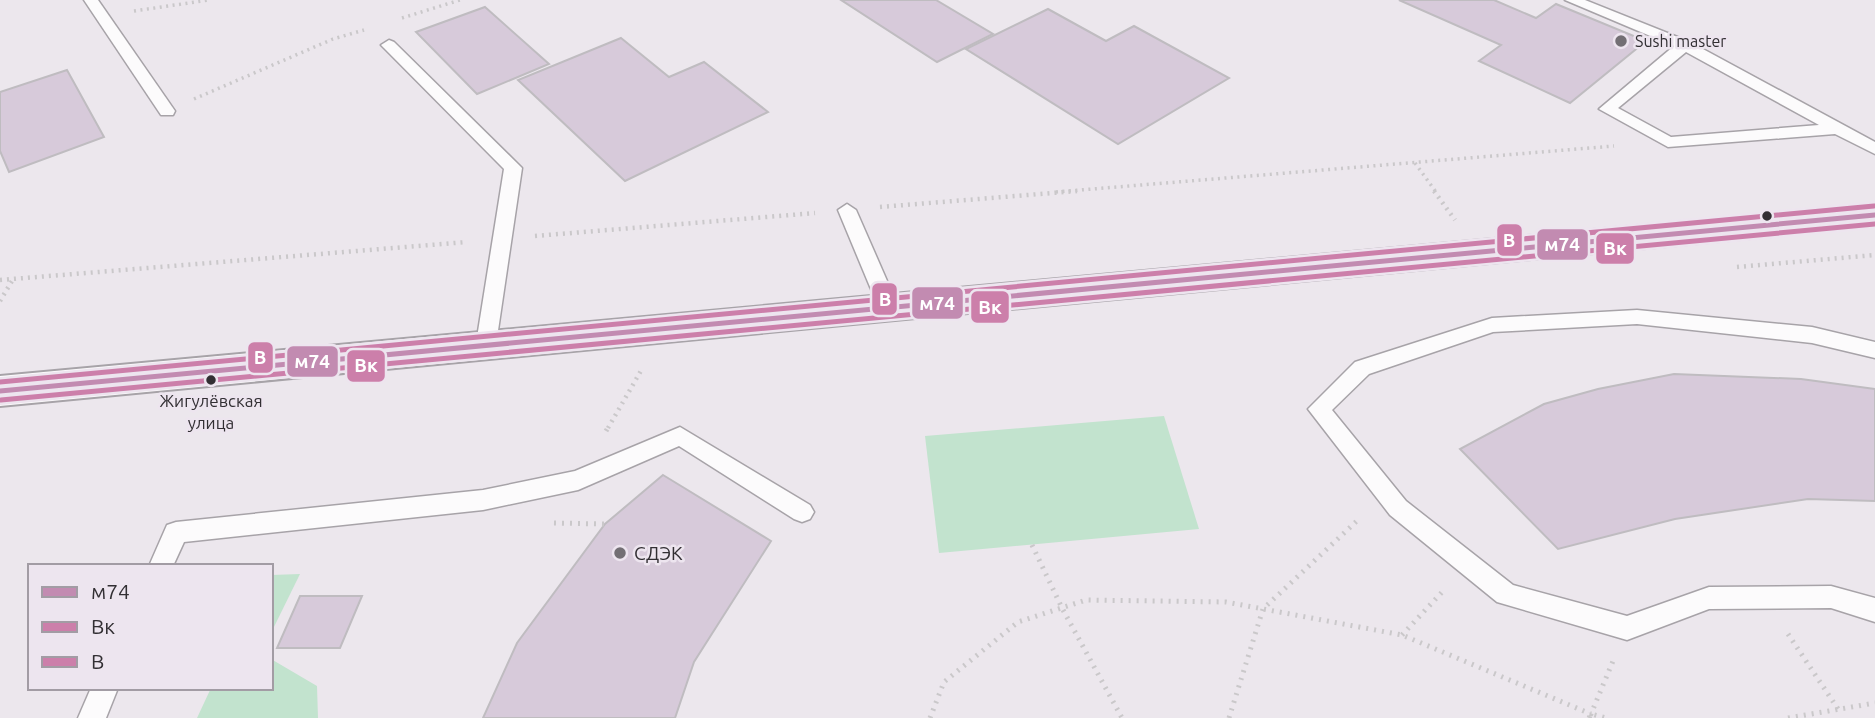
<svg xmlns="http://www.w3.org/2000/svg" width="1875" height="718" viewBox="0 0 1875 718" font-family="Ubuntu,sans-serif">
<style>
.green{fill:#c2e3ce}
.building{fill:#d7cada;stroke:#bfbcc0;stroke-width:2}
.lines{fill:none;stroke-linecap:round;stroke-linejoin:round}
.service-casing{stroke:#a7a3a8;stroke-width:3}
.tertiary-casing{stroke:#a7a3a8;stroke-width:4}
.path-far2{stroke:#cac8ca;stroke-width:3.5;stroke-dasharray:2 4.5;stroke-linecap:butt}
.path-far1{stroke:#cac8ca;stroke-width:4.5;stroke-dasharray:2 5;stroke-linecap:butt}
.path{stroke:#cac8ca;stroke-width:5;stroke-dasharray:2 6;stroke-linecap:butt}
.service{fill:#fcfbfc;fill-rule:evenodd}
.tertiary{fill:#fcfbfc;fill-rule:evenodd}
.bus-1-casing{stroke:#ede5ef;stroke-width:10}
.bus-2-casing{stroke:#ede5ef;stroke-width:10}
.bus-3-casing{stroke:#ede5ef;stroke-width:10}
.bus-1{stroke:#c28bb1;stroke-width:5}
.bus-2{stroke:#cc7faa;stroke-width:5}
.bus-3{stroke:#cc7faa;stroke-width:5}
.poi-dot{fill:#736f74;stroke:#ede5ef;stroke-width:2.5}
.bus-dot{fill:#322f33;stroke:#ede5ef;stroke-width:2.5}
.labels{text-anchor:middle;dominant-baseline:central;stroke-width:5;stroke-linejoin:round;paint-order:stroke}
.far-poi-label{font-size:16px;fill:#322f33;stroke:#ede5ef;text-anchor:start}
.bus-label{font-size:17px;fill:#322f33;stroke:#ede5ef}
.poi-label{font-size:19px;fill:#322f33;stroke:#ede5ef;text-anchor:start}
.line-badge{stroke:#ede5ef;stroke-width:2.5}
.badge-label{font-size:19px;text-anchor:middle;font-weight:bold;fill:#fff}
</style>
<rect width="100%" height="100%" fill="#ece7ed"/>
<g class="green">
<path d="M1164,416L1199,529L939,553L925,436Z"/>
<path d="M300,574L271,633V575Z"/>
<path d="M271,659L317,686L318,718H197L211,688H271Z"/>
</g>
<g class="building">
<path d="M841,0H936L993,34L937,62Z"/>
<path d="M1399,0H1494L1536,18L1556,4L1646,41L1570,103L1479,61L1501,45Z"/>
<path d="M485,7L549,64L477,94L416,32Z"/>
<path d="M1048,9L1106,41L1134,26L1229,78L1118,144L966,49Z"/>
<path d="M621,38L669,77L704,62L768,112L625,181L518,80Z"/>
<path d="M67,70L104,137L9,172L0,151V92Z"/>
<path d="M1674,374L1801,379L1875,389V501L1808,499L1675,519L1558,549L1460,449L1544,404L1598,389Z"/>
<path d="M663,475L771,541L694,662L675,718H483L517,643L605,524Z"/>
<path d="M300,596H362L340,648H277Z"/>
</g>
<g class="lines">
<defs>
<g id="service">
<path d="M84,0H98L175,111L173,115H161Z"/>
<path d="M1565,0H1585L1690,42L1875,142V154L1835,134L1668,147L1599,109L1674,46ZM1686,52L1819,125L1671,137L1618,108Z"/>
<path d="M389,40L394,42L522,168L496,344L493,349L486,352L479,349L476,344L504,169L384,48L381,45Z"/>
<path d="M847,204L856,210L898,306L895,311L888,313L881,311L878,306L838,210Z"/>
<path d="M1637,310L1812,327L1875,342V358L1812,343L1637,324L1493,332L1369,374L1332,410L1406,501L1513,585L1627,616L1709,587L1831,586L1875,598V622L1831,608L1709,609L1627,640L1497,602L1390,515L1308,409L1355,362L1492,318Z"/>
<path d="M680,427L810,505L814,512L810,519L802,522L794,519L679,446L578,490L483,510L184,542L173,566H149L167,525L176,522L483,490L575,471Z"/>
<path d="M91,688H118L106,718H78Z"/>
</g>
<path id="tertiary" d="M1875,204V226L0,406V376Z"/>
</defs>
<use href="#service" class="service-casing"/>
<use href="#tertiary" class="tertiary-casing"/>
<g class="path-far2">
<path d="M134,11L209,0"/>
<path d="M402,18L460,0"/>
<path d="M194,99L333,39L364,30"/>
<path d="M1415,163L1436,192"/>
<path d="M1056,192L1614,146"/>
</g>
<g class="path-far1">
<path d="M1434,191L1455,220"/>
<path d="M880,207L1077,191"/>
<path d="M535,236L815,213"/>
<path d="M1737,267L1875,255"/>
<path d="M0,280L467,242"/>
<path d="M0,301L12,281"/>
<path d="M608,428L642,369"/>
</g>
<g class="path">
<path d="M606,431L609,426"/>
<path d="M554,523L605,524"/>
<path d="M1032,545L1062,608L1122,718"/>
<path d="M1788,634L1838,709"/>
<path d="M1402,635L1444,590"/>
<path d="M930,718L944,682L1018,622L1086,600L1226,602L1402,635L1591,714L1613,661"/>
<path d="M1229,718L1263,609L1360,518"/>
<path d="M1589,718L1591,714L1606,718"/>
<path d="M1788,718L1875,703"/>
</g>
<use href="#service" class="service"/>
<use href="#tertiary" class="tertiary"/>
<defs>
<path id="bus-1" d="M0,391L1875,215"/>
<path id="bus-2" d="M1,400L1875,224"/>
<path id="bus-3" d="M0,382L1874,206"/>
</defs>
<use href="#bus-1" class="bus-1-casing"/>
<use href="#bus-2" class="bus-2-casing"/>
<use href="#bus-3" class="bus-3-casing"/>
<use href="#bus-1" class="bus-1"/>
<use href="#bus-2" class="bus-2"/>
<use href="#bus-3" class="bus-3"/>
</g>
<g class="poi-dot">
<circle cx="1621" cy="41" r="7"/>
<circle cx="620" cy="553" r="7"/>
</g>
<g class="bus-dot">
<circle cx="1767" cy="216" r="6"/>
<circle cx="211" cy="380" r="6"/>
</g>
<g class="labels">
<g class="far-poi-label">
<text x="1635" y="41">Sushi master</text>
</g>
<g class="bus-label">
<text x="211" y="400">Жигулёвская<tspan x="211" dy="22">улица</tspan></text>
</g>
<g class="poi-label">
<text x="634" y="553">СДЭК</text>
</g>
</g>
<g class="line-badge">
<rect x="1496" y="223" width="27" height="34" rx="7" fill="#cc7faa"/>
<rect x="1536" y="228" width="53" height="33" rx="7" fill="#c28bb1"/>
<rect x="1595" y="232" width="40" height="33" rx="7" fill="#cc7faa"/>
<rect x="871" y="282" width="27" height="34" rx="7" fill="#cc7faa"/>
<rect x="911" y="286" width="53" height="34" rx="7" fill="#c28bb1"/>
<rect x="970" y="290" width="40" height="34" rx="7" fill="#cc7faa"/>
<rect x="247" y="341" width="27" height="33" rx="7" fill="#cc7faa"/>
<rect x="286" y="345" width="53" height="33" rx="7" fill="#c28bb1"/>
<rect x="346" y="349" width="40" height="34" rx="7" fill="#cc7faa"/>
</g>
<g class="badge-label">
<text x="1509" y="247">В</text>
<text x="1562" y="251">м74</text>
<text x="1615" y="255">Вк</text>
<text x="885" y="306">В</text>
<text x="937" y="310">м74</text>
<text x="990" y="314">Вк</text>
<text x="260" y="364">В</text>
<text x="312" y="368">м74</text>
<text x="366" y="372">Вк</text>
</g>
<rect x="28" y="564" width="245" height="126" fill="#ede5ef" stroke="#a29ca4" stroke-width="2"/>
<rect x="42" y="587" width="35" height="10" fill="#c28bb1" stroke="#a29ca4" stroke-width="2"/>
<text x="91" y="599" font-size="21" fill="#322f33">м74</text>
<rect x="42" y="622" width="35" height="10" fill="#cc7faa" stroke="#a29ca4" stroke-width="2"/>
<text x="91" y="634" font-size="21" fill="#322f33">Вк</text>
<rect x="42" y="657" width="35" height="10" fill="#cc7faa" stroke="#a29ca4" stroke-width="2"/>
<text x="91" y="669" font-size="21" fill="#322f33">В</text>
</svg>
